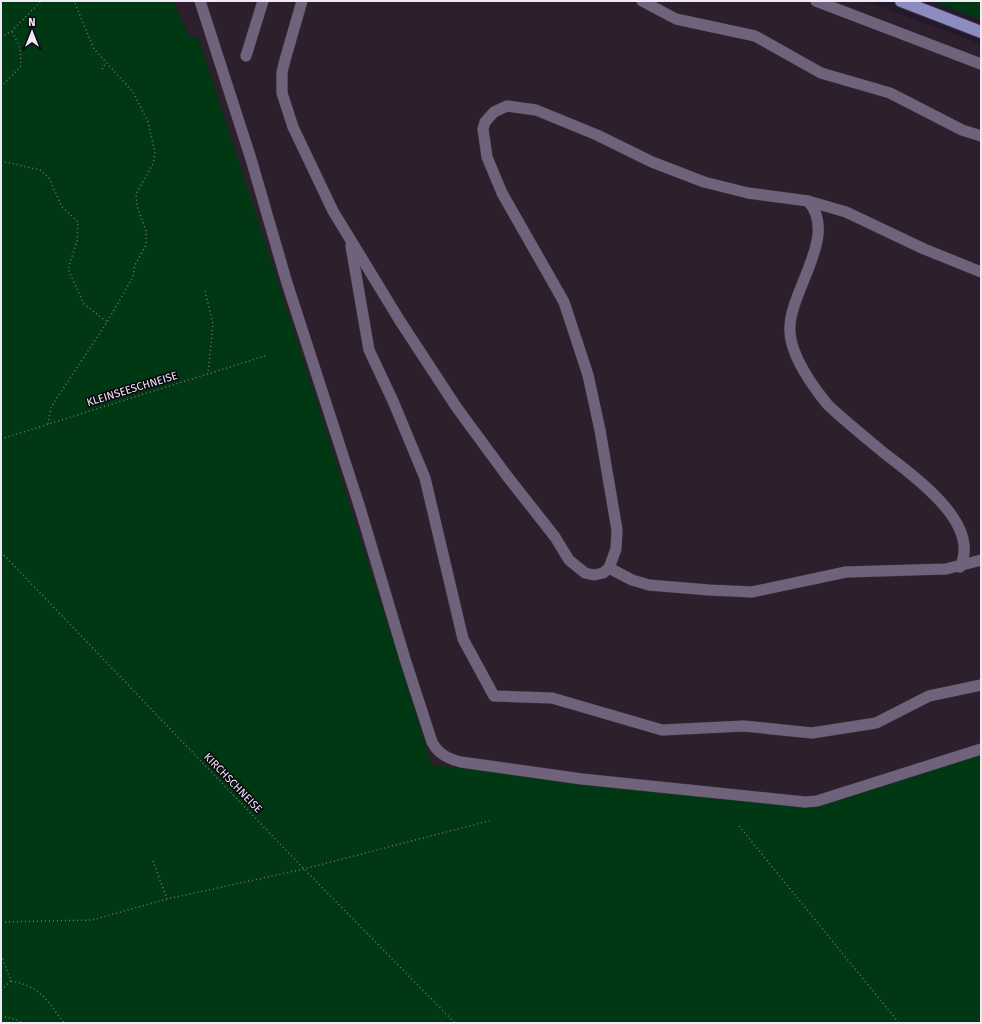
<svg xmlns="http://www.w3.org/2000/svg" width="982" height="1024" viewBox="0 0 982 1024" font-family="'Fira Sans',sans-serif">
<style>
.industrial{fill:#2d1f2c}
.green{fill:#003813}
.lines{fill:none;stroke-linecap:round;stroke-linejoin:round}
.minor-casing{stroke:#3a3241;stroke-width:12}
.major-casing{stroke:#3a3241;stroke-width:14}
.path{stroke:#786f80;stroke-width:1.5;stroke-dasharray:1 3;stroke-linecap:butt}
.minor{stroke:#6f637b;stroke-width:11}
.major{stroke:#8c8cc1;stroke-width:12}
.labels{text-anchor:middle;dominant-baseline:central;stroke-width:3;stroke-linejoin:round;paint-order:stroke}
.street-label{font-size:11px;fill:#f0e9f7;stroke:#0a060e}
</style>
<rect width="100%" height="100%" fill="#23182c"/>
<path class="industrial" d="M173,1H865L981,44V755L812,807L432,765L198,36L190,38Z"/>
<g class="green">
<path d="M1,1H173L190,38L198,36L316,399L432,765L812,807L981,755V1023H1Z"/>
<path d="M932,1H981V20Z"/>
</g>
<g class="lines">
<defs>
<g id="minor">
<path d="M200,1L251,159L287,283L360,508L405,659L432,742C438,754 448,759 461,762L582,779L805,802L817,801L981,749"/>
<path d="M302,1L285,60L282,72V93L293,127L333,211L400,321L457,408L507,476L555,537L569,560L585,573L594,575L603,573L609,568L616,549L617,530L600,430L588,375L564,302L502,193L487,157L483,129L485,122L494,112L507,106L536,110L597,135L652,162L704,182L748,193L808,201L846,212L924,249L981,272"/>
<path d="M642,1L676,19L755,36L821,73L890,93L962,130L981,136"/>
<path d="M816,1L981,64"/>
<path d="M246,56L263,1"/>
<path d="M808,201C840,236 787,293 790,332C791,356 813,387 828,405C846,422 865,437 884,453C913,476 982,523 960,567"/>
<path d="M351,246L369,350L393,401L425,478L463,639L494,696L552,698L662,730L744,726L812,733L876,723L929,696L981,685"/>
<path d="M609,568L632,580L649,585L709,590L752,592L846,572L946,569L981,560"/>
</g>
<path id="major" d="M901,1L981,32"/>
</defs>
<use href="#minor" class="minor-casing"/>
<use href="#major" class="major-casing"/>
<g class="path">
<path d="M1,37L12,31L41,1"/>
<path d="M102,69L106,63"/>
<path d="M1,87L21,66L20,48L12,31"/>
<path d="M1,161L40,170L49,178L62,207L78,222L77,241L68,269L84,304L107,322"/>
<path d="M205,291L213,324L208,374"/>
<path d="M48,424L51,407L107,322L133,277L135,265L146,245V231L137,206L136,194L153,164L155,153L148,122L133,92L94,49L74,1"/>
<path d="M1,439L268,355"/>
<path d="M1,552L304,869L455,1023"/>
<path d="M739,826L899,1023"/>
<path d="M153,861L167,899"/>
<path d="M1,922L92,920L167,899L304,869L492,820"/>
<path d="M1,955L11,981L1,990"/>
<path d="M11,981C42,987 46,1000 64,1023"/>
<path d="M1,1016L17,1020L23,1023"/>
</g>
<use href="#minor" class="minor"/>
<use href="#major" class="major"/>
</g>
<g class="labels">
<g class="street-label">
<text transform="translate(132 389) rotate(-17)">KLEINSEESCHNEISE</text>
<text transform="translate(233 783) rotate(46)">KIRCHSCHNEISE</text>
</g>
</g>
<rect width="982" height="1024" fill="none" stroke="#f0e9f7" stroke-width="4"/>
<g transform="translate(32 32)" stroke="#0a060e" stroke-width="3" paint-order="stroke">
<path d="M0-3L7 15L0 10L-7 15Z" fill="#f0e9f7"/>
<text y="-6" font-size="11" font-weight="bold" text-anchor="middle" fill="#f0e9f7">N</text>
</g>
</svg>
